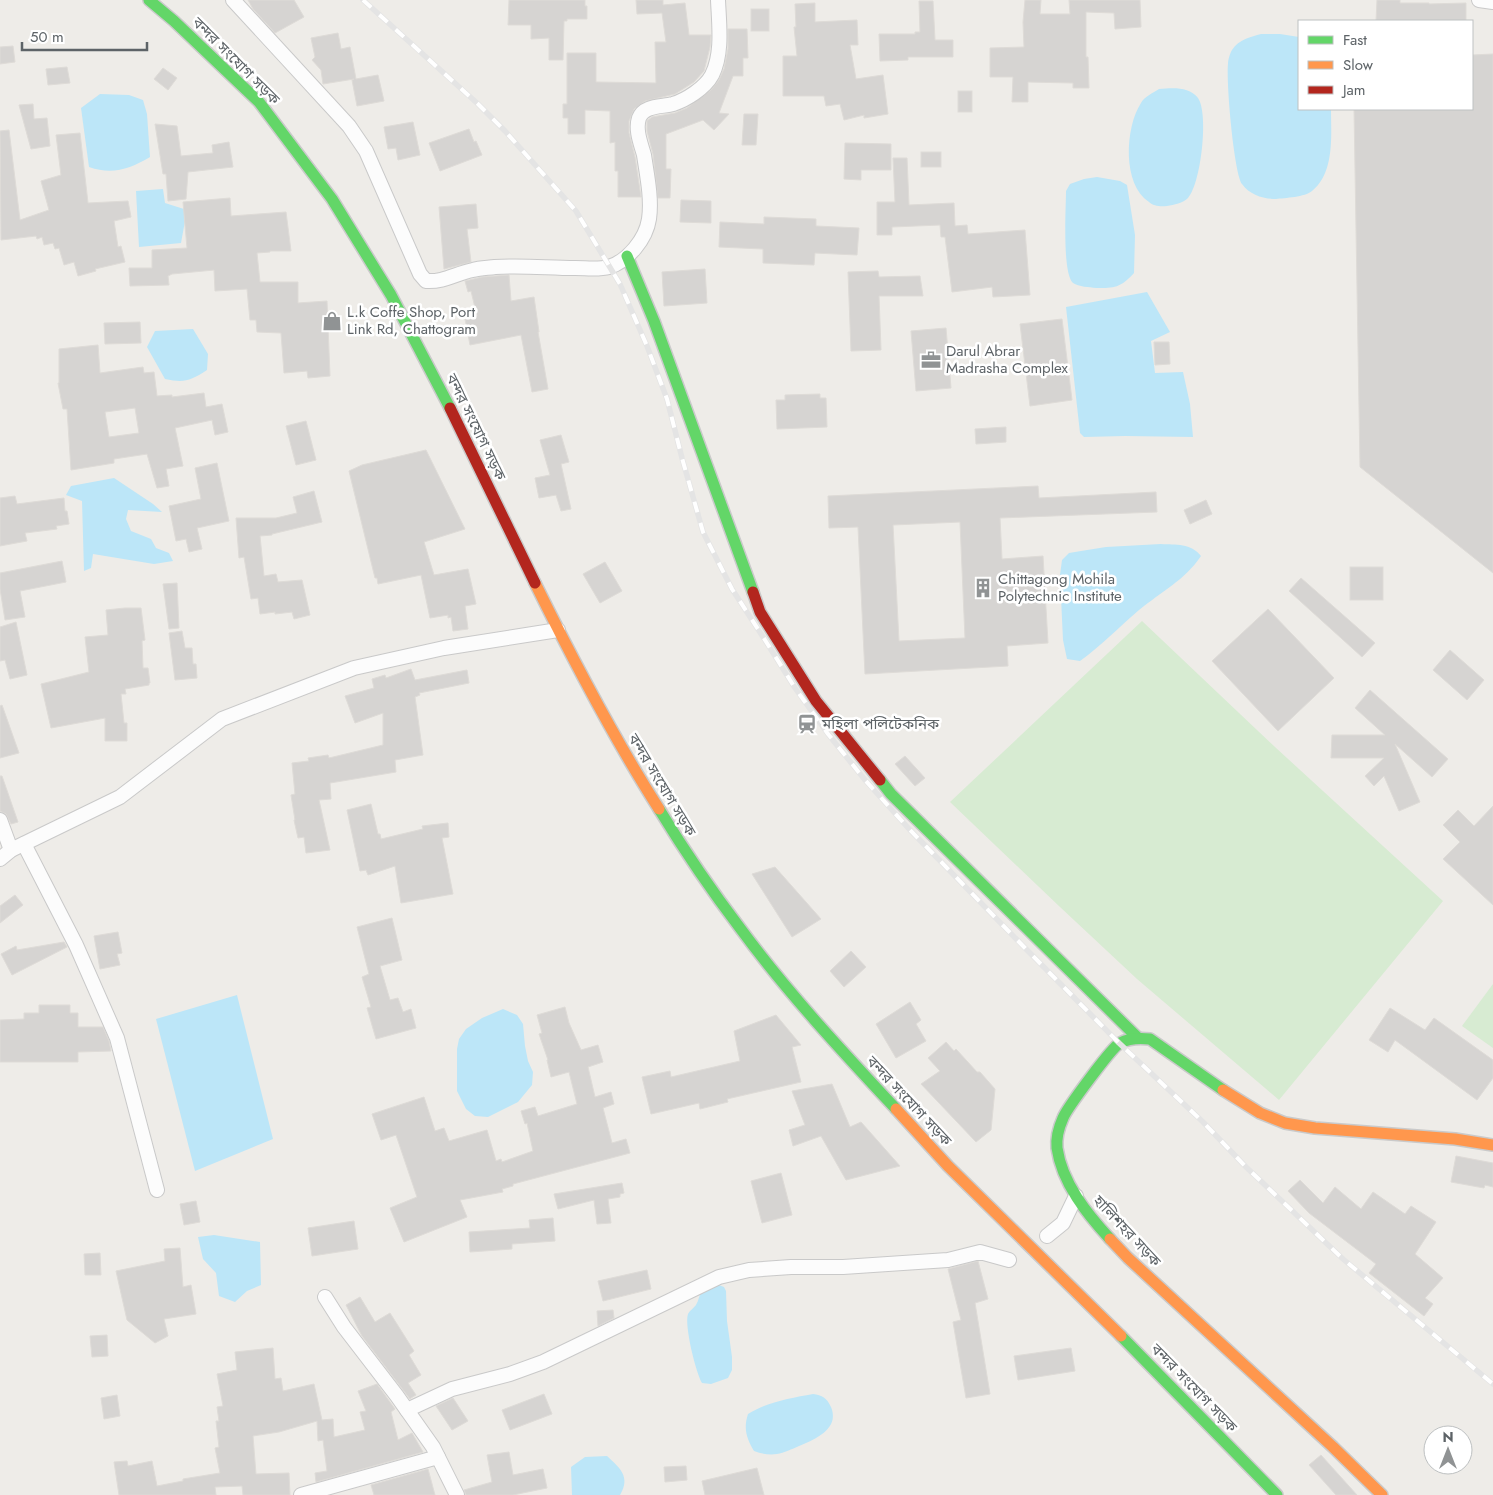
<svg xmlns="http://www.w3.org/2000/svg" width="1493" height="1495" viewBox="0 0 1493 1495" font-family="Jost,'Noto Sans Bengali',sans-serif">
<style>
.green{fill:#d7ebd2}
.water{fill:#bce6f8}
.building{fill:#d6d4d2;stroke:#dedbd7;fill-rule:evenodd}
.lines{fill:none;stroke-linecap:round;stroke-linejoin:round}
.street-casing{stroke:#c9c9c9;stroke-width:16}
.fast-casing{stroke:#cacaca;stroke-width:14}
.slow-casing{stroke:#cacaca;stroke-width:14}
.jam-casing{stroke:#cacaca;stroke-width:14}
.street{stroke:#fcfcfc;stroke-width:14}
.fast{stroke:#63d668;stroke-width:11}
.slow{stroke:#ff974d;stroke-width:11}
.jam{stroke:#b3261e;stroke-width:11}
.rail-casing{stroke:#e4e4e4;stroke-width:5.5}
.rail{stroke:#fff;stroke-width:4;stroke-dasharray:11;stroke-linecap:butt}
.labels{text-anchor:middle;dominant-baseline:central;stroke-width:5;stroke-linejoin:round;paint-order:stroke}
.street-label{font-size:15px;fill:#5d6367;stroke:#fff}
.poi-label{font-size:15px;fill:#5d6367;stroke:#fff;text-anchor:start}
</style>
<rect width="100%" height="100%" fill="#eeece8"/>
<g class="green">
<path d="M1142,621L1275,747L1443,901L1279,1100L1137,979L1060,907L950,802Z"/>
<path d="M1493,984V1048L1462,1026Z"/>
</g>
<g class="water">
<path d="M1261,34H1280L1299,37V109H1331C1331,134 1335,173 1312,191C1305,197 1285,198 1276,199C1263,199 1250,195 1242,184C1234,172 1226,82 1228,64C1228,60 1230,53 1232,50C1239,39 1251,37 1261,34Z"/>
<path d="M1159,89C1172,88 1189,86 1198,98C1209,114 1201,184 1188,198C1183,203 1174,205 1167,206C1161,207 1153,206 1149,202C1122,185 1125,127 1141,103C1144,97 1153,93 1159,89Z"/>
<path d="M100,94L129,95L143,100L147,114L150,157C130,169 112,175 89,167L81,108Z"/>
<path d="M1097,177L1120,181L1127,185L1135,235L1134,273C1120,288 1115,288 1096,288C1089,287 1079,287 1073,283C1062,273 1066,208 1066,191L1070,184L1084,179Z"/>
<path d="M163,189L165,203L187,210L181,243L139,247L136,191Z"/>
<path d="M1147,292L1170,332L1151,341L1155,373L1183,372L1190,404L1193,437L1125,436L1084,437L1080,433L1066,307Z"/>
<path d="M193,329L208,354L207,370C190,381 184,383 165,379L147,347L155,331Z"/>
<path d="M114,478L153,504L162,512L128,510L126,519L131,531L151,539L156,548L169,553L173,561L154,564L93,554L91,568L84,571L82,501L66,495L71,486Z"/>
<path d="M1161,544C1176,545 1191,543 1201,556C1185,580 1161,592 1139,610C1119,627 1101,646 1080,661L1067,659L1063,640L1062,619L1060,575L1062,560L1069,553L1081,551L1106,547Z"/>
<path d="M237,995L273,1139L195,1171L156,1019Z"/>
<path d="M503,1009L517,1015L523,1024L525,1046L528,1061L533,1072L532,1085L518,1102L488,1117L475,1116L466,1109L457,1091V1049L459,1039L466,1029L482,1018Z"/>
<path d="M214,1235L260,1242L261,1285L247,1291L235,1302L219,1296L216,1273L203,1259L198,1237Z"/>
<path d="M719,1285L724,1287L726,1291L727,1321L732,1357V1370L728,1378L711,1384L702,1383C696,1373 684,1325 688,1314C690,1310 694,1308 696,1305C699,1300 699,1295 702,1290Z"/>
<path d="M813,1394C822,1395 827,1398 831,1407C840,1429 815,1439 799,1446C792,1449 784,1453 777,1454C769,1455 762,1454 754,1451C747,1439 743,1429 748,1414C767,1402 791,1398 813,1394Z"/>
<path d="M607,1456C620,1468 631,1477 620,1495H572L571,1467L585,1457Z"/>
</g>
<g class="building">
<path d="M248,0H294L304,17L275,33L253,9Z"/>
<path d="M509,0H585V6H587V19H567V21H564L563,60H549V38L531,39V25H508Z"/>
<path d="M636,0H663V5L685,3L689,35H711L710,47L704,71L694,82L675,94L645,101L634,109L629,121V133L635,157L641,197H618V171H615V142L610,143V111L585,110V134H568V118H563V104H567V53H596V82L656,83L655,42H666L662,13L637,14Z"/>
<path d="M1025,0H1041L1040,14H1070L1069,0H1140L1141,27L1115,29L1114,13L1086,12V57H1088L1089,88H1073V83L1028,82V102H1012L1013,77H990V48L1024,47L1023,22Z"/>
<path d="M1377,0H1400V3H1429V4L1466,3V21H1376Z"/>
<path d="M919,1H933L935,40H953V57H908V60L880,61L879,34H915V32H920Z"/>
<path d="M815,3V22L857,20L858,45H850L856,79L883,75L888,114L864,118V115L844,120L840,104L826,106L824,96H783V56H797L794,27H796L795,4Z"/>
<rect x="751" y="9" width="18" height="22"/>
<path d="M728,29H747L748,58H743V76H733L719,113L729,114L714,130L703,120L666,134V169H671L670,198H658L653,154L647,131V121L652,117L675,113L687,108L711,90L719,80L724,69L728,49Z"/>
<path d="M338,33L341,49L350,47L356,79L378,75L384,101L357,106L352,80L354,79L323,84L321,70L312,60L315,57L311,38Z"/>
<path d="M13,46L15,62L0,64V47Z"/>
<path d="M1493,54V573L1360,467L1354,109H1472V55Z"/>
<path d="M67,67L70,83L48,85L46,69Z"/>
<path d="M163,68L177,78L168,90L154,79Z"/>
<rect x="958" y="91" width="14" height="21"/>
<path d="M33,104L34,119L47,118L50,146L31,149L19,105Z"/>
<path d="M744,114H758L756,145H742Z"/>
<path d="M413,122L420,155L398,160L396,148L388,149L384,127Z"/>
<path d="M155,124L177,126L181,156L213,153L212,145L229,142L233,167L188,172L186,199L168,201L166,174H163Z"/>
<path d="M469,129L474,142L476,141L482,155L440,171L429,143Z"/>
<path d="M9,130L20,220L49,210L41,181L61,175L56,135L80,133L88,203L128,201L131,217L114,221L118,247L121,246L125,262L95,269L96,271L78,276L74,262L64,265L59,248L55,249L53,243L44,245L42,237L37,239L36,236L1,240L0,131Z"/>
<path d="M845,143L891,144V170H861V180L844,179Z"/>
<rect x="921" y="152" width="20" height="15"/>
<path d="M893,158H907L909,205L954,203L955,226L967,225L968,234L1025,230L1030,295L993,297L992,287L952,292L945,237H941L940,225L892,227V235H877V202H895Z"/>
<path d="M230,198L231,216L286,212L291,251H270V252L257,253L260,282H298V303L327,301L330,376L308,378L307,371L284,373L281,333L257,332L256,320H250L247,289L215,291L214,270L172,274L168,276L169,285L130,286L129,268H152V250L187,248L183,202Z"/>
<path d="M681,200L711,201V223L680,222Z"/>
<path d="M476,204L478,228L467,229L471,262L444,269L439,207Z"/>
<path d="M764,217L816,219V226L859,228L857,255L815,253L814,265L763,263V249L719,247L720,222L764,224Z"/>
<path d="M705,269L707,303L664,306L662,272Z"/>
<path d="M878,271L879,277L920,276L923,296H879L881,350L851,351L848,272Z"/>
<path d="M509,275L511,301L534,297L539,332H538L548,389L532,392L521,335L470,345L465,319L477,316L471,291L468,292L465,281L482,277Z"/>
<path d="M1062,319L1072,400L1030,406L1020,324Z"/>
<path d="M140,322L141,343L105,344L104,323Z"/>
<path d="M946,328L951,388L916,391L911,331Z"/>
<path d="M1154,342H1169L1170,364L1155,365Z"/>
<path d="M98,345L100,373L143,367L144,373L154,372L157,396L172,395V397L204,393L206,407L222,404L228,432L215,435L212,420L175,428L183,466L166,469L169,486L157,488L147,454L114,459V463L71,470L67,409H63L58,383H59V349ZM135,408L139,433L109,437L105,412Z"/>
<path d="M820,394V398H826L827,427L777,429L776,400H785V395Z"/>
<path d="M306,421L316,460L296,465L286,426Z"/>
<path d="M1006,427V442L976,444L975,429Z"/>
<path d="M561,435L569,462L561,464L571,509L561,511L556,495L539,498L535,478L550,475L540,440Z"/>
<path d="M426,450L465,529L424,542L434,575L468,569L476,604L465,606L468,629L453,631L451,617L448,618V615L430,618L421,575L378,584L377,578H375L349,471L362,465Z"/>
<path d="M217,463L229,521L197,528L202,549L189,552L186,539L176,541L169,506L201,499L195,468Z"/>
<path d="M1038,486L1039,498L1156,492L1157,512L1000,518L1002,559L1043,556L1048,643L1007,646L1008,666L865,674L858,527L829,528L828,496ZM960,522L965,638L899,641L893,525Z"/>
<path d="M314,491L322,522L272,534V535L260,536L264,576L276,574L278,582L302,580L310,615L294,619L292,612L275,614V612L260,614L258,598L251,599L244,557L239,558L236,518H276L297,513L293,497Z"/>
<path d="M15,496L17,504L64,498L65,511H67L69,524L56,526L57,529L25,533L27,541L0,546V498Z"/>
<path d="M1206,500L1212,514L1190,524L1184,510Z"/>
<path d="M62,561L66,582L20,591L25,617L5,620L0,589V573Z"/>
<path d="M605,562L622,591L600,603L583,574Z"/>
<rect x="1350" y="567" width="33" height="33"/>
<path d="M1301,578L1375,643L1362,657L1289,591Z"/>
<path d="M177,583L179,628L169,629L163,584Z"/>
<path d="M125,608H141L145,640L142,641L143,668H148L150,683H149V685L125,689L126,694H121L124,723H127V741H105V718L51,728L41,684L89,672L85,637L108,635L106,610Z"/>
<path d="M1268,609L1334,678L1278,731L1212,661Z"/>
<path d="M16,622L27,675L10,679L5,660L0,661V627Z"/>
<path d="M182,631L185,648H192L193,664H196L197,678L175,680L169,633Z"/>
<path d="M1450,650L1484,680L1467,700L1433,670Z"/>
<path d="M411,669L415,680L467,670L469,683L419,693L420,695L415,697L423,755L395,760L396,772L330,783L331,799L319,800L330,850L306,853L304,837L298,838L294,820H295L291,795L295,794L292,763L309,761L308,758L328,755L329,758L383,745V713L355,723L345,696L374,688L372,679L385,675L386,678Z"/>
<path d="M1370,690L1448,759L1432,777L1395,744L1420,802L1399,811L1384,776L1374,786L1365,776L1384,758H1331L1332,735H1385L1355,708Z"/>
<path d="M2,705L19,753L0,758V706Z"/>
<path d="M905,756L925,778L915,786L895,764Z"/>
<path d="M0,776H2L18,822L11,824L6,814L0,811Z"/>
<path d="M371,804L378,834H380L381,839L423,829L422,826L448,823L449,837L442,838L453,894L401,903L395,866L368,875L366,870L360,871L347,810Z"/>
<path d="M1493,806V905L1443,859L1460,842L1443,825L1458,810L1474,826Z"/>
<path d="M775,867L821,919L792,937L752,874Z"/>
<path d="M15,895L23,905L0,923V906Z"/>
<path d="M392,918L402,960L380,966L390,1000L398,998L403,1012L411,1009L416,1028L376,1039L367,1008L371,1007L362,977L369,974L357,927Z"/>
<path d="M118,932L122,953L117,954L120,965L100,969L94,936Z"/>
<path d="M64,942L67,947L12,975L1,954L16,946L17,950Z"/>
<path d="M851,951L866,967L844,987L830,971Z"/>
<path d="M910,1002L921,1020L916,1024L926,1041L896,1058L876,1024Z"/>
<path d="M39,1005H70V1013H78V1027H103L109,1041L111,1051L78,1052V1062H0V1020L24,1019V1013H39Z"/>
<path d="M565,1007L569,1023L581,1050L598,1045L603,1062L588,1067L595,1097L611,1092L614,1104L603,1108L612,1143L626,1139L630,1153L513,1184V1186L502,1189L503,1192L460,1200L467,1217L404,1242L390,1208L417,1197L396,1135L381,1140L372,1114L424,1097L435,1131L444,1128L449,1141L487,1130L496,1161L501,1159L502,1162L533,1151L527,1123L525,1124L521,1111L535,1107L538,1116L577,1104L569,1072L551,1077L547,1060H548L539,1034L542,1033L537,1015Z"/>
<path d="M1390,1008L1425,1030L1434,1018L1493,1060V1078L1477,1100L1395,1040L1388,1052L1369,1040Z"/>
<path d="M776,1015L801,1045L792,1047L801,1082L727,1099L728,1102L700,1109L699,1103L651,1114L642,1077L670,1071L671,1077L740,1061L734,1031Z"/>
<path d="M946,1042L954,1051L956,1049L977,1072H980L995,1089L991,1130L976,1142L921,1084L940,1071L928,1058Z"/>
<path d="M832,1084L850,1127L861,1122L900,1166L846,1180L821,1136L793,1146L789,1130L805,1125L792,1091Z"/>
<path d="M1456,1156L1493,1163V1187L1485,1185L1484,1188L1451,1182Z"/>
<path d="M781,1173L792,1215L762,1223L751,1181Z"/>
<path d="M1300,1180L1323,1203L1335,1187L1361,1209L1373,1192L1405,1214L1411,1206L1436,1222L1415,1254L1443,1278L1425,1298L1433,1304L1424,1316L1369,1273L1376,1264L1309,1213L1288,1191Z"/>
<path d="M622,1183L624,1193L620,1194V1197L608,1199L611,1223L597,1224L594,1200L558,1209L554,1194Z"/>
<path d="M196,1201L200,1222L184,1225L180,1204Z"/>
<path d="M553,1218L555,1241L512,1244V1249L470,1252L469,1232L530,1228L529,1220Z"/>
<path d="M354,1221L358,1249L312,1256L308,1228Z"/>
<path d="M180,1248L183,1287L191,1285L196,1314L164,1319L168,1336L155,1343L127,1320L116,1271L165,1261L164,1249Z"/>
<path d="M100,1253L101,1275H85L84,1254Z"/>
<path d="M978,1261L988,1299L975,1303L990,1394L966,1398L953,1322L961,1320L948,1269Z"/>
<path d="M647,1270L651,1289L603,1301L598,1281Z"/>
<path d="M360,1297L375,1322L390,1313L414,1351L409,1355L421,1375L408,1383L416,1395L411,1398L410,1399L362,1336L346,1305Z"/>
<path d="M613,1310L614,1318L598,1326L597,1311Z"/>
<path d="M107,1335L108,1356L92,1357L90,1336Z"/>
<path d="M273,1348L275,1379L281,1378L283,1391L314,1384L322,1420L333,1419L334,1437L365,1430L360,1412L366,1411L358,1391L377,1384L395,1409L391,1412L398,1440L412,1433L423,1452L316,1482L315,1473L327,1471L323,1440L318,1441L317,1421L279,1432L253,1436L256,1474L289,1473L290,1495H243L242,1486L215,1487L216,1495H119L114,1462L127,1461L128,1466L152,1461L157,1486L183,1481V1479L220,1473L215,1448L219,1447L216,1421H219L217,1407L223,1406L217,1374L237,1370L235,1352Z"/>
<path d="M1071,1348L1075,1371L1018,1380L1014,1356Z"/>
<path d="M544,1394L552,1414L510,1430L502,1410Z"/>
<path d="M117,1395L120,1416L104,1419L101,1398Z"/>
<path d="M453,1398L468,1421L452,1430L436,1406Z"/>
<path d="M509,1452L513,1475L543,1469L547,1488L513,1495H466L464,1490L492,1482L487,1455Z"/>
<path d="M1321,1455L1357,1495H1336L1309,1465Z"/>
<path d="M686,1466L687,1480L665,1482L664,1467Z"/>
<path d="M757,1468L764,1495H705L702,1481Z"/>
<path d="M428,1469L435,1495H374L371,1485Z"/>
</g>
<g class="lines">
<defs>
<g id="street">
<path d="M233,0L349,126L366,151L420,274L426,281C445,282 454,274 473,270C480,268 488,268 495,267C522,265 549,268 575,268C586,268 598,270 609,267C628,261 646,239 649,219C652,199 647,175 644,155C641,144 635,130 639,118C644,105 662,107 673,104C686,100 705,88 712,75C723,53 719,24 718,0"/>
<path d="M1479,0L1493,2"/>
<path d="M0,820L11,850"/>
<path d="M24,844L76,945L117,1038L157,1190"/>
<path d="M0,859L11,850L120,797L222,719L354,668L444,648L558,630"/>
<path d="M1047,1236L1063,1223L1076,1196"/>
<path d="M325,1297L344,1327L397,1396L433,1447L457,1495"/>
<path d="M407,1410L452,1389L510,1374L543,1362L719,1277L749,1270L791,1267H843L948,1260L980,1252L1009,1260"/>
<path d="M301,1495L438,1457"/>
</g>
<g id="fast">
<path d="M149,0L174,21L259,102L332,199L391,295L450,408"/>
<path d="M627,256L654,321L753,592"/>
<path d="M880,780L891,794L1138,1038"/>
<path d="M659,809C684,850 711,890 740,928C787,992 842,1051 896,1109"/>
<path d="M1110,1239C1087,1214 1062,1183 1057,1148C1056,1138 1059,1127 1063,1118C1067,1108 1112,1047 1120,1043C1129,1038 1140,1038 1150,1039L1223,1090"/>
<path d="M1121,1336L1277,1495"/>
</g>
<g id="slow">
<path d="M535,583C573,660 613,737 659,809"/>
<path d="M1223,1090L1260,1113L1285,1123L1315,1128L1455,1139L1493,1145"/>
<path d="M896,1109L948,1166L1121,1336"/>
<path d="M1110,1239L1128,1258L1333,1447L1382,1495"/>
</g>
<g id="jam">
<path d="M450,408L535,583"/>
<path d="M753,592L760,612L816,701L880,780"/>
</g>
</defs>
<use href="#street" class="street-casing"/>
<use href="#fast" class="fast-casing"/>
<use href="#slow" class="slow-casing"/>
<use href="#jam" class="jam-casing"/>
<use href="#street" class="street"/>
<use href="#fast" class="fast"/>
<use href="#slow" class="slow"/>
<use href="#jam" class="jam"/>
<defs>
<path id="rail" d="M363,0L478,104L505,131L576,211L620,284L647,346L667,399L682,458L703,532L732,589L765,640L795,688L828,734L865,780L910,830L1025,948L1119,1043L1203,1122L1246,1167L1343,1259L1493,1384"/>
</defs>
<use href="#rail" class="rail-casing"/>
<use href="#rail" class="rail"/>
</g>
<defs>
<symbol id="shop-bare" viewBox="-9 -9 18 18"><path d="M-5-2.5h2.3a2.7 3.5 0 0 1 5.4 0H5L5.5 6h-11ZM-1.5-2.5h3a1.5 2.3 0 0 0-3 0Z" fill="#909394" stroke="#fff" stroke-width="2.5" paint-order="stroke"/></symbol>
<symbol id="office-bare" viewBox="-9 -9 18 18"><path d="M-6-3h4V-5.5h4V-3h4V5H-6ZM-1-4.5V-3h2v-1.5ZM-6 0V1H6V0Z" fill="#909394" stroke="#fff" stroke-width="2.5" paint-order="stroke"/></symbol>
<symbol id="building-bare" viewBox="-9 -9 18 18"><path d="M-4-6H4V6H1V3H-1V6H-4ZM-2.5-4.3h1.7v1.8h-1.7ZM.8-4.3h1.7v1.8H.8ZM-2.5-1h1.7V.8h-1.7ZM.8-1h1.7V.8H.8Z" fill="#909394" stroke="#fff" stroke-width="2.5" paint-order="stroke"/></symbol>
<symbol id="station-bare" viewBox="-9 -9 18 18"><path d="M-3-6H3Q5-6 5-4V2Q5 4 3 4L4.5 6H3L1.5 4h-3L-3 6H-4.5L-3 4Q-5 4-5 2V-4Q-5-6-3-6ZM-3.5-4v3h7v-3ZM-3.5 1v1.5H-2V1ZM2 1v1.5H3.5V1Z" fill="#909394" stroke="#fff" stroke-width="2.5" paint-order="stroke"/></symbol>
</defs>
<g fill-rule="evenodd">
<use href="#shop-bare" x="318" y="307" width="28" height="28"/>
<use href="#office-bare" x="917" y="346" width="28" height="28"/>
<use href="#building-bare" x="969" y="574" width="28" height="28"/>
<use href="#station-bare" x="793" y="710" width="28" height="28"/>
</g>
<g class="labels">
<g class="street-label">
<text transform="translate(236 61) rotate(45)">বন্দর সংযোগ সড়ক</text>
<text transform="translate(476 427) rotate(64)">বন্দর সংযোগ সড়ক</text>
<text transform="translate(662 785) rotate(59)">বন্দর সংযোগ সড়ক</text>
<text transform="translate(909 1101) rotate(47)">বন্দর সংযোগ সড়ক</text>
<text transform="translate(1127 1231) rotate(47)">হালিশহর সড়ক</text>
<text transform="translate(1194 1388) rotate(46)">বন্দর সংযোগ সড়ক</text>
</g>
<g class="poi-label">
<text x="347" y="312">L.k Coffe Shop, Port<tspan x="347" dy="17">Link Rd, Chattogram</tspan></text>
<text x="946" y="351">Darul Abrar<tspan x="946" dy="17">Madrasha Complex</tspan></text>
<text x="998" y="579">Chittagong Mohila<tspan x="998" dy="17">Polytechnic Institute</tspan></text>
<text x="822" y="724">মহিলা পলিটেকনিক</text>
</g>
</g>
<rect x="1298" y="20" width="175" height="90" fill="#ffffff" stroke="#bec1c2"/>
<rect x="1308" y="36" width="25" height="8" fill="#63d668" stroke="#bec1c2"/>
<text x="1343" y="45" font-size="15" fill="#5d6367">Fast</text>
<rect x="1308" y="61" width="25" height="8" fill="#ff974d" stroke="#bec1c2"/>
<text x="1343" y="70" font-size="15" fill="#5d6367">Slow</text>
<rect x="1308" y="86" width="25" height="8" fill="#b3261e" stroke="#bec1c2"/>
<text x="1343" y="95" font-size="15" fill="#5d6367">Jam</text>
<g transform="translate(1448 1450)"><circle r="24" fill="#ffffff" stroke="#bec1c2"/>
<path d="M0-4L9 19L0 12L-9 19Z" fill="#909394"/>
<text y="-8" font-size="14" font-weight="bold" text-anchor="middle" fill="#5d6367">N</text>
</g>
<path d="M22 42v8h125v-8" fill="none" stroke="#5d6367" stroke-width="2.5"/>
<text x="30" y="42" font-size="15" fill="#5d6367" stroke="#ffffff" stroke-width="4" paint-order="stroke">50 m</text>
</svg>
